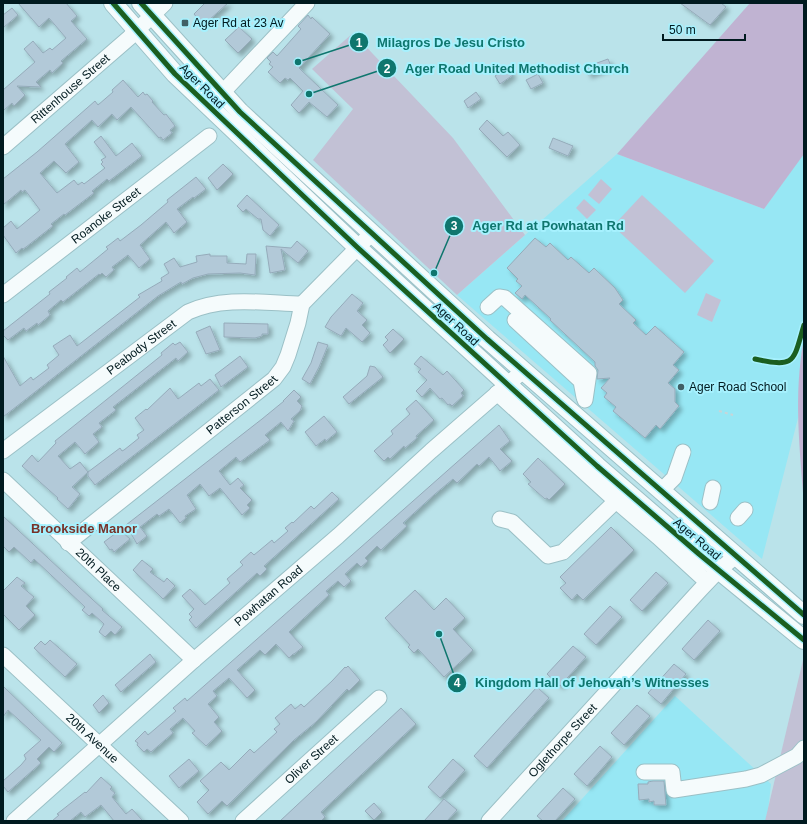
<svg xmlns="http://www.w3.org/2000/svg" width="807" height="824" viewBox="0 0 807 824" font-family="Arial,sans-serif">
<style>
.built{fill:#97e7f4}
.green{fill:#c2c1d5}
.forest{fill:#c0b3d2}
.building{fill:#b2c9d8;stroke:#95abba;filter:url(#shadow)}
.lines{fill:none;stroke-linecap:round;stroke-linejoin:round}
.minor-casing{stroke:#9bc0c6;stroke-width:17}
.major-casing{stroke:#9bc0c6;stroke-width:20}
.path{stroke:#c8d5d8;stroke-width:2;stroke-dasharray:3 3;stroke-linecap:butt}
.minor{stroke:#f5fbfc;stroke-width:15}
.major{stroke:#f5fbfc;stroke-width:18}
.cycleway-casing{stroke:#a6f1fe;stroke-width:8}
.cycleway{stroke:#1b5e20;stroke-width:5}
.poi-dot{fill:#416066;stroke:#a6f1fe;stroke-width:1.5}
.labels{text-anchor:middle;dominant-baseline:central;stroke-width:4;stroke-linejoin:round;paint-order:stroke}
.poi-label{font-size:12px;fill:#001a1f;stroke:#a6f1fe;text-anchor:start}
.street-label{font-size:12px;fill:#001a1f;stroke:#a6f1fe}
.neighbourhood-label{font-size:13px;font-weight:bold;fill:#783229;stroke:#a6f1fe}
.leader{fill:none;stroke:#0f766e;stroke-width:1.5}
.callout-dot{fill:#0f766e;stroke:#a6f1fe;stroke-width:1.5}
.mark-label{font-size:12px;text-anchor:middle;font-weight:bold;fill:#fff}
.callout-label{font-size:13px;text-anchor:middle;font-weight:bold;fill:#0f766e;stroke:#a6f1fe;stroke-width:4;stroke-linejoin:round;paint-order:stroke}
</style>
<defs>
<filter id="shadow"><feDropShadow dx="3.5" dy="3.5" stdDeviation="2" flood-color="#0004"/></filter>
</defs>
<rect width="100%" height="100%" fill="#bae3ea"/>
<g class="built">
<path d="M804,153V339L801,355L798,418L762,559L457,295L617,154L764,209Z"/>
<path d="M675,696L771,784L767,821H562Z"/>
</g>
<g class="green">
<path d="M353,33L453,138L525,235L457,295L313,160L353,109L312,69Z"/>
<path d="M601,179L612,189L599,204L588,195Z"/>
<path d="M642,195L714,261L685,293L613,226Z"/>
<path d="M584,199L596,210L587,219L576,208Z"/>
<path d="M706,293L721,300L712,322L697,315Z"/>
<path d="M803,660L804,661V821H765Z"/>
</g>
<g class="forest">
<path d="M750,3H804V154L764,209L617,154Z"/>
<path d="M804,339V505C800,450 793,394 804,339Z"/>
</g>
<g class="building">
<path d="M18,3H66L77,16L71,21L87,39L61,61L63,63L52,73L50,70L36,82L41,87L17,86L25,95L14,106L12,103L3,111V90L35,62L24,49L33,41L43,53L50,48L52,50L66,38L49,18L39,27Z"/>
<path d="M205,3H228L208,21L207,20L202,24L194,14Z"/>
<path d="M680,3H721L726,7L710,25Z"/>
<path d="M12,8L18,15L3,28V15Z"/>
<path d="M308,15L311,19L312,17L330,34L299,68L338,105L327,117L309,102L299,113L291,105L303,91L290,78L288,80L285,78L280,83L268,72L273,67L269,64L271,62L267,58L273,52L277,56L301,29L298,26Z"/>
<path d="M239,27L252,39L238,53L225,40Z"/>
<path d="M608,59L611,66L588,75L586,67Z"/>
<path d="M507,67L513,75L500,84L495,76Z"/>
<path d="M538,74L543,83L531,89L526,80Z"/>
<path d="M123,80L138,97L143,92L145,95L147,94L153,101L152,102L164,115L166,114L175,126L170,130L172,133L163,140L161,137L159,138L131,107L117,120L112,114L98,127L92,120L65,144L79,162L66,173L54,161L40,173L57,193L74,180L78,185L82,182L84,184L105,168L101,164L103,162L101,160L106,157L94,142L101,136L116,156L132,143L142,156L109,181L107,179L92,191L94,193L65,215L64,214L51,224L53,226L26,247L23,249L22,248L16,253L3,235V228L11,221L17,229L40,210L25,190L22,192L21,190L3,205V179L37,152L95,101L98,105L113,92L112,90Z"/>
<path d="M476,92L481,99L468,108L464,101Z"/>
<path d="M487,120L503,136L508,132L520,145L507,157L479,129Z"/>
<path d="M553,138L573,146L568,156L549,148Z"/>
<path d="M223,164L233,174L217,190L208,178Z"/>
<path d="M196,177L206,189L194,198L193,197L177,209L187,222L174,233L166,222L140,245L150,259L139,268L128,255L112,267L114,270L106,277L102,273L100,275L99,274L63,302L61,300L48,311L50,315L38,325L37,323L26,331L24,328L8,340L3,335V331L50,294L49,292L67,278L66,277L77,268L80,272L108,249L106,247L109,245L118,238L120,241L141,225L168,202L167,200Z"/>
<path d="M247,195L279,225L270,236L263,230L261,219H258L246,209L243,212L237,206Z"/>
<path d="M535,238L546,247L550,243L568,260L571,257L589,273L594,268L615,288L623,300L619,304L636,320L633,323L646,335L655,326L684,352L673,365L679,370L668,383L675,389V402L679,406L660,429L656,425L645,438L613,411L616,407L604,397L607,393L601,388L610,378L597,379L598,370L595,366V362L550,320L551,319L525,295L522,299L515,293L522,286L516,281L518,279L507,268Z"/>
<path d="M297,241L308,251L298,263L281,249L285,270L270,273L266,246L291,248Z"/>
<path d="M210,254V256H227V263L246,264L247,254H256L255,275L240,273L208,274L193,278L182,284L181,282L158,296L3,417V356L20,386L31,377L33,380L49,368L47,365L59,355L53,346L70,335L77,346L140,297L138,295L162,281L161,278L169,273L164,264L174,258L180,267L197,262L196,256Z"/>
<path d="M352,294L363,303L357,311L367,320L362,325L370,333L362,342L346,328L341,336L325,327L331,317Z"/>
<path d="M224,323L268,324V334H262V336L255,338L224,337Z"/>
<path d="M210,326L220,350L206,354L196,332Z"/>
<path d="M393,329L404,339L390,353L383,345L388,340L385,337Z"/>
<path d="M180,342L188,352L178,361L176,358L113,407L116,410L99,423L102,427L93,434L99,442L85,454L75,442L58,456L70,469L80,462L88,472L72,487L80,494L68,509L57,499L58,498L22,466L32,455L38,462L56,443L55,441L162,355L161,353L173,343L175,345Z"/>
<path d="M318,342L328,345L319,367L310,384L302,379L311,363Z"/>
<path d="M240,356L248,367L221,387L215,375Z"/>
<path d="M421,356L443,375L447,371L464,390L461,393L463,396L452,406L450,404L448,405L442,398L440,399L430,388L422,397L416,391L427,380L418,372L421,369L414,364Z"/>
<path d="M370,366L375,367L383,377L349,404L343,397L367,376Z"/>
<path d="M210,379L219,390L95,485L88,476V472L120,448L122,451L124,450L139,438L137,435L144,430L135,418L146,409L147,410L170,388L178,399L199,383L201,386Z"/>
<path d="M294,390L301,397L297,401L302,406L300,411L291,419L294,421L288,431L281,422L265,435L270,440L240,462L236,457L219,471L230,485L238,478L244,485L240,488L252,500L247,505L250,508L242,515L220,488L209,496L200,484L187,495L196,509L185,516L186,518L180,523L169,509L159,516L157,514L140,527L147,536L137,544L126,525L262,419L284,401H283Z"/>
<path d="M416,400L434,420L416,436L417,438L405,448L404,446L390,459L388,457L384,461L374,451L393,434L391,431L410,414L406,409Z"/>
<path d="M324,416L337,432L326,441L325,439L316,446L305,432Z"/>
<path d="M499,425L510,441L500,449L512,461L500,471L489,457L479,466L477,464L457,483L453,479L435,494L403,523L407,526L381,550L377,546L365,558L368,561L361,567L357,563L345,574L351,581L344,587L338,581L326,591L329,595L291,630L289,632L303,647L294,654H293L289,658L276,644L265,655L260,650L237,670L255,690L247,698L229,678L213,691L217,696L208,704L219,717L214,722L222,731L206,746L192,733L195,731L183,718L170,729L173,733L151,752L147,749L144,752L137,745L138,743L135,741L145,731L148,735L176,711L173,708L185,698L187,701Z"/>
<path d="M538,458L565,484L549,500L547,498L545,499L528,484L531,482L523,474Z"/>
<path d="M332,492L339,499L264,566L267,569L260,576L257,573L196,628L189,620L192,617L189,614L194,609L182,596L190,589L205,605L230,583L227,579L243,565L240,562L251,552L254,555L272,540L274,543L288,531L285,528L292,522L293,523L311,506L314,509Z"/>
<path d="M3,516L92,599L103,609L102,610L122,627L115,635L111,631L105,637L99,632L104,624L92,613L89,616L82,610L85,607L34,559L31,563L14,547L9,552L3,546Z"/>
<path d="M611,527L634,550L583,600L577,594L572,600L560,588L566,583L560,577Z"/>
<path d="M120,530L130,539L114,552L112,549L110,550L104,542Z"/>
<path d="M142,560L153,569L150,572L164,582L167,578L175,586L163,599L133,570Z"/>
<path d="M656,572L668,583L642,611L630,600Z"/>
<path d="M17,577L25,583L21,586L34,597L26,606L35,615L19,630L3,614V591Z"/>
<path d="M415,590L434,610L446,598L465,618L453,629L473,650L444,677L418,649L414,653L408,647L410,645L385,618Z"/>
<path d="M610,606L622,617L596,645L584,634Z"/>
<path d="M708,620L720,631L694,660L682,649Z"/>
<path d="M50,640L77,664L65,677L34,648L41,641L45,645Z"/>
<path d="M573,646L586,657L560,686L547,674Z"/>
<path d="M150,654L156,662L121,692L115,685Z"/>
<path d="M674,664L686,674L661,704L648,693Z"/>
<path d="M348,666L360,680L349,691L347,689L316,722L294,740L227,806L222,801L208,814L197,802L209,790L200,781L221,762L229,770L250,749L254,753L277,732L274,729L280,724L275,718L291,704L295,709L301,704L304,707L332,681L345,667L346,668Z"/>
<path d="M3,686L62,743L54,752L49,747L37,759L41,763L8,792L3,786V781L21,765L26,759L24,755L41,740L8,710L3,717Z"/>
<path d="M537,687L549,698L487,768L474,756Z"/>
<path d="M103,695L109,703L99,713L93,705Z"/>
<path d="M637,705L650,716L624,745L611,733Z"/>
<path d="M401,708L416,724L321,812L325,817L321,821H280Z"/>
<path d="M600,746L612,757L587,786L574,774Z"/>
<path d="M189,759L199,771L179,788L169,776Z"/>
<path d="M453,759L465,770L440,798L428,787Z"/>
<path d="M101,777L112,787L110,789L115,793L112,797L126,814L132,809L143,821H114L101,805L85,817L81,812L70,821H52L59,815L57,814L85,792L86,793Z"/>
<path d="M653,781H664L666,805H654V801L649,802V799L639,800L638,784H648V782Z"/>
<path d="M563,788L575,799L555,821H543L537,816Z"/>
<path d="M444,799L457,810L447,821H424Z"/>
<path d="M374,803L382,812L374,820L365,811Z"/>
</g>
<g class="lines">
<defs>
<g id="minor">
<path d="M222,93L307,3"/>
<path id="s1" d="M3,147L129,38L165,3"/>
<path id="s2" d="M3,295L209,136"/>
<path d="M488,307L499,297L505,298L589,373L585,400"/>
<path d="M515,320L581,381L584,397"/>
<path d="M497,393L616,501L658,537L707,582"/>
<path id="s3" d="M3,451L188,312C223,296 264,303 302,304"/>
<path id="s4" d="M3,480L194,660"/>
<path d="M661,491L674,478L683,452"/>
<path d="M710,502L713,488"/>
<path d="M738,518L745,510"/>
<path d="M500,519L512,522L548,556L563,552L616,501"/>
<path id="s5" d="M68,543L274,379L283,367L288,355L298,323L302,304L372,233"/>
<path id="s6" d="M3,655L181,821"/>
<path d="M644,772H672L674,790L746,779L761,775L797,756L804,748"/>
<path id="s7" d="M14,821L194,660L338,536L431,451L523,371"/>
<path id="s8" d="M243,821L379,698"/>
<path id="s9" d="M489,821L700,590L719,570L736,556"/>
</g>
<g id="major">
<path d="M113,3L175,74L357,247L597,466L699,554L804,640"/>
<path d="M141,3L240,112L487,339L804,615"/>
</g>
</defs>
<use href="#minor" class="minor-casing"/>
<use href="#major" class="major-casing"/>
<path class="path" d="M719,411L733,415"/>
<use href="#minor" class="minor"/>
<use href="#major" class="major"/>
<defs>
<g id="cycleway">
<path d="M113,3L175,74L357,247L597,466L699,554L804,640"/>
<path d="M141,3L240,112L487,339L804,615"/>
<path d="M755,359C796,368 793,362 804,325"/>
</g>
</defs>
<use href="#cycleway" class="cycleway-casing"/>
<use href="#cycleway" class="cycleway"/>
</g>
<g class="poi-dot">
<rect x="181" y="19" width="8" height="8" rx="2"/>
<circle cx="681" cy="387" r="4"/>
</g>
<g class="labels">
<g class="poi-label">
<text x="193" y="23">Ager Rd at 23 Av</text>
<text x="689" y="387">Ager Road School</text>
</g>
<g class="street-label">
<text transform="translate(202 86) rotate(45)">Ager Road</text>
<text stroke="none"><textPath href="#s1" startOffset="89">Rittenhouse Street</textPath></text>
<text stroke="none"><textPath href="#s2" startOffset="130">Roanoke Street</textPath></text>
<text transform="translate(456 324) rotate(43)">Ager Road</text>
<text stroke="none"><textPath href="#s3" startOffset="173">Peabody Street</textPath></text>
<text stroke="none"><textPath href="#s5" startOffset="222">Patterson Street</textPath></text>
<text transform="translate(697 539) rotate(40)">Ager Road</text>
<text stroke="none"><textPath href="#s4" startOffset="131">20th Place</textPath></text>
<text stroke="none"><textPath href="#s7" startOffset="340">Powhatan Road</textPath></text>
<text stroke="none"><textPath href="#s6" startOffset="122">20th Avenue</textPath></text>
<text stroke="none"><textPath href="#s9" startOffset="109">Oglethorpe Street</textPath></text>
<text stroke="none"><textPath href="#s8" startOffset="92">Oliver Street</textPath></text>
</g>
<g class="neighbourhood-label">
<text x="84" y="528">Brookside Manor</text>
</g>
</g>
<path class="leader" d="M298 62L359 42M309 94L387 68M434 273L454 226M439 634L457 683"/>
<g class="callout-dot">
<circle cx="298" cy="62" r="4"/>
<circle cx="309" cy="94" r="4"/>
<circle cx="434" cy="273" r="4"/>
<circle cx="439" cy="634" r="4"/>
<circle cx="359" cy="42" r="10"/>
<circle cx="387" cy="68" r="10"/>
<circle cx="454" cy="226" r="10"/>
<circle cx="457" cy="683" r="10"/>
</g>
<g class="mark-label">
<text x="359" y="47">1</text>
<text x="387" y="73">2</text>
<text x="454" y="230">3</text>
<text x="457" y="687">4</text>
</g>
<g class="callout-label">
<text x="451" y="47">Milagros De Jesu Cristo</text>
<text x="517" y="73">Ager Road United Methodist Church</text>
<text x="548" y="230">Ager Rd at Powhatan Rd</text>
<text x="592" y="687">Kingdom Hall of Jehovah’s Witnesses</text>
</g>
<rect width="807" height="824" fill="none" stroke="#001a1f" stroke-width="8"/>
<path d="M663 34v6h82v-6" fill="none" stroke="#001a1f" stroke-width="2"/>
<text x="669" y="34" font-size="12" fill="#001a1f" stroke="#a6f1fe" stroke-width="3" paint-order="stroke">50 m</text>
</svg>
